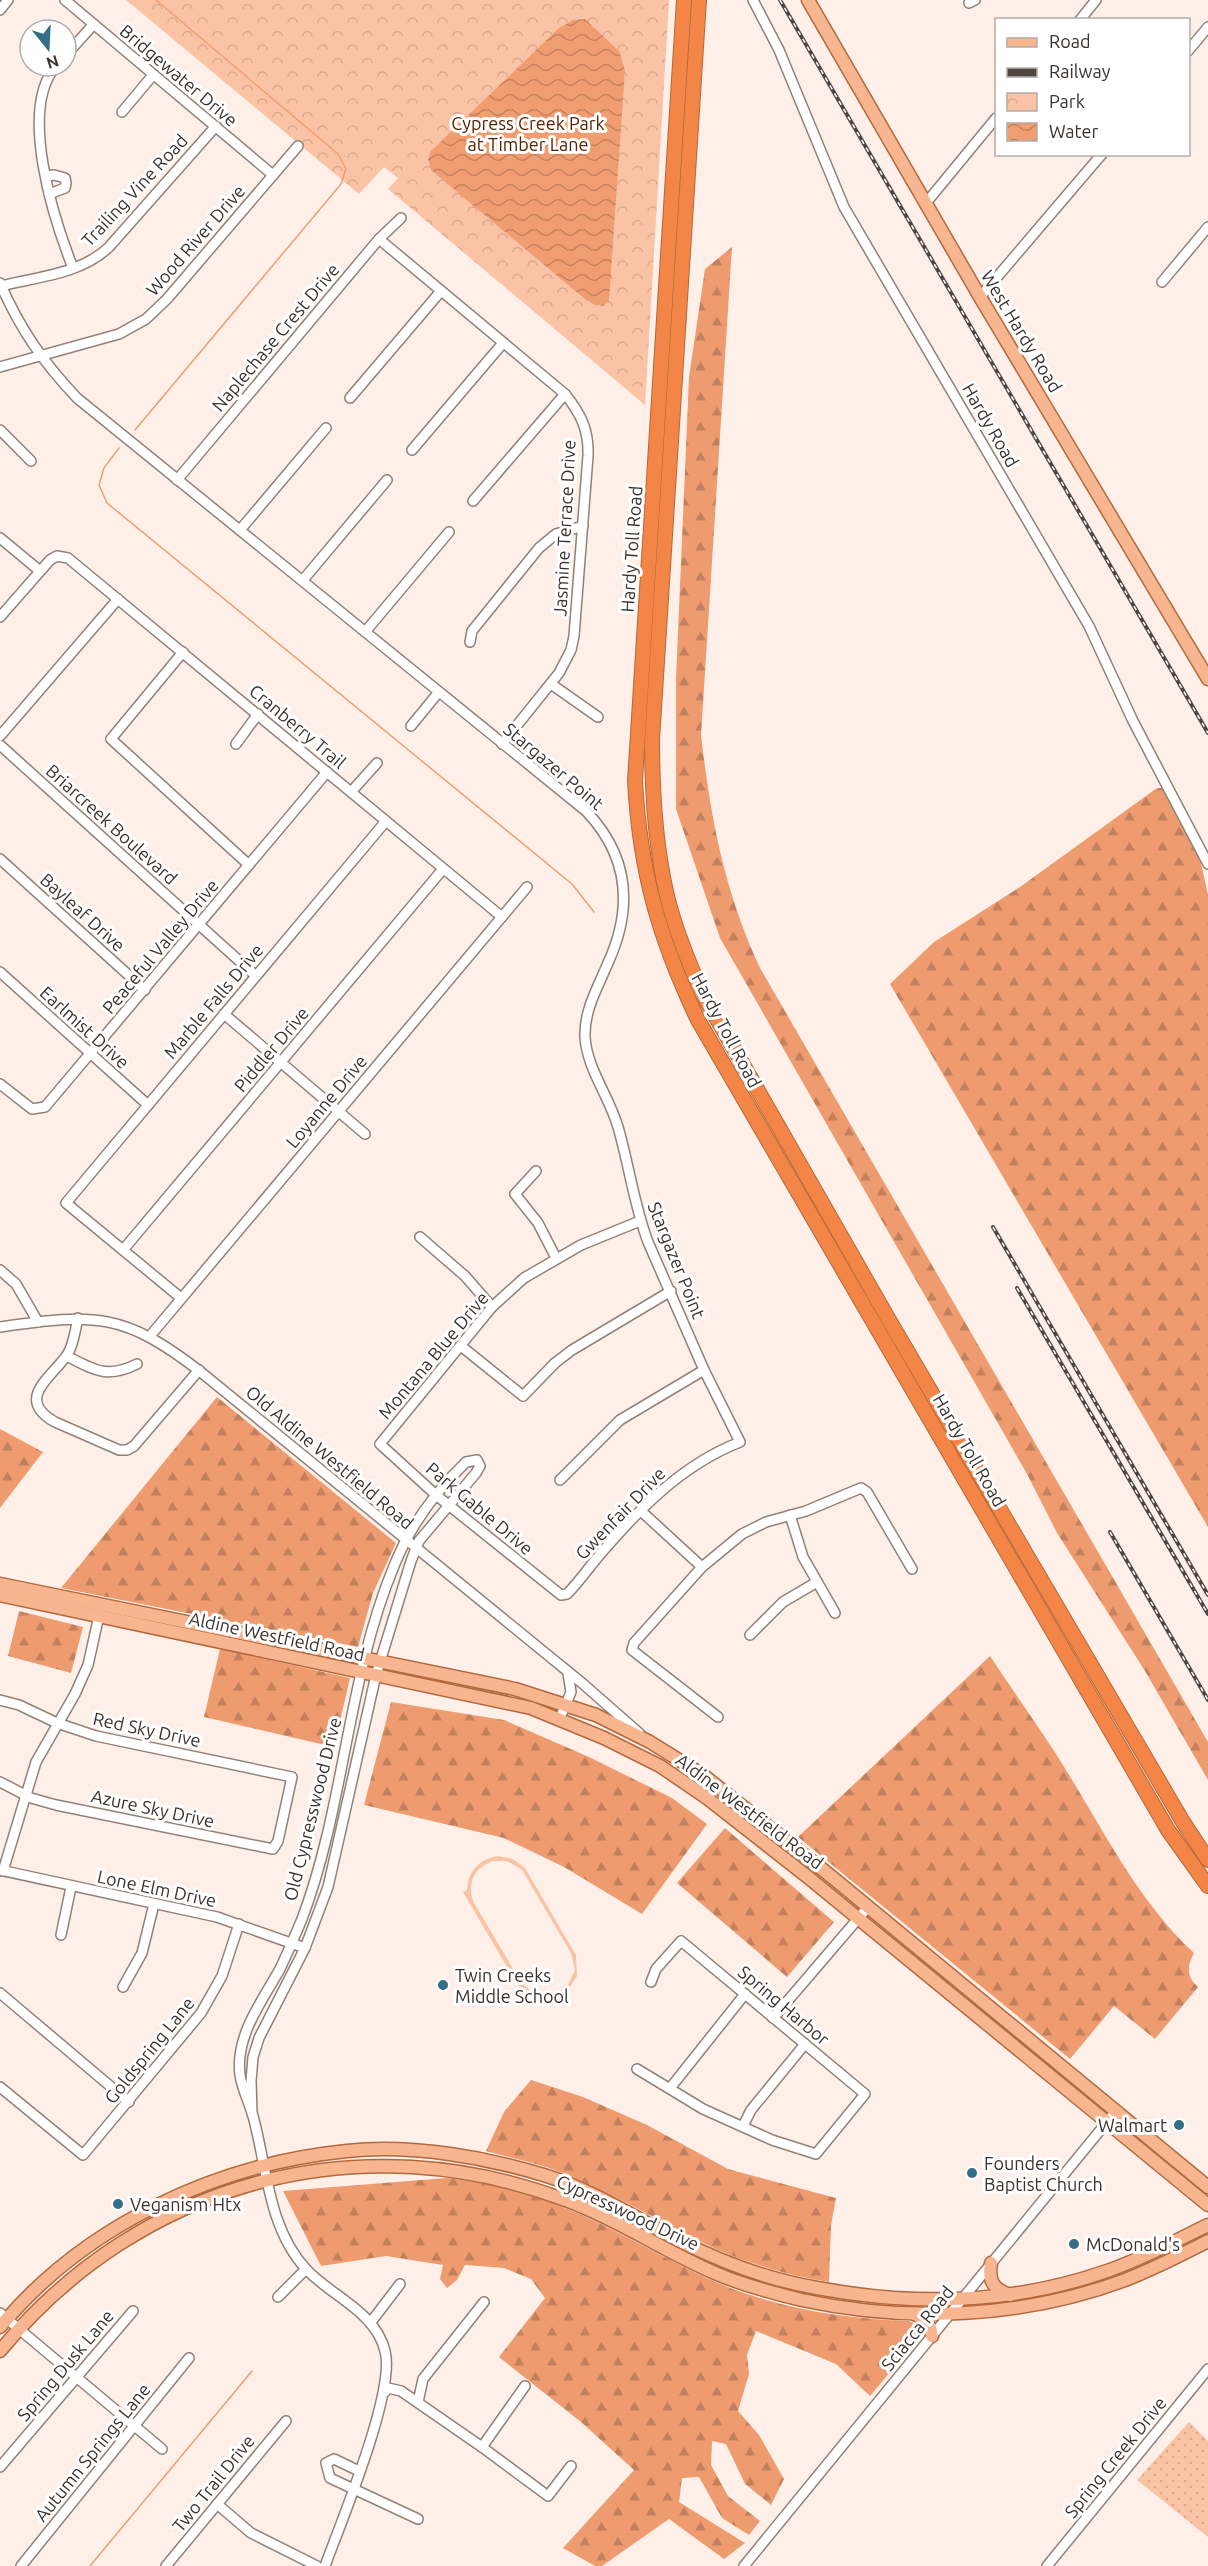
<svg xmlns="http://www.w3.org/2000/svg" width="1208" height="2566" viewBox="0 0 1208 2566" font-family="Ubuntu,sans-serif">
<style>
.grass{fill:url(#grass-dots)}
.forest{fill:url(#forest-firs)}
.park{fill:url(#park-crowns)}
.pitch{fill:#fbc3a5;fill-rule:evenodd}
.water{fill:url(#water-waves)}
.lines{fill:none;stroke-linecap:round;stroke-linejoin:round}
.stream{stroke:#f09e71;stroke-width:1.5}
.minor-casing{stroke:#918179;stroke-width:12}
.major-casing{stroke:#b2693e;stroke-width:15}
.highway-casing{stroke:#b2693e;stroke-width:16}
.minor{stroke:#fff;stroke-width:9}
.major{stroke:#f8b690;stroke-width:12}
.highway{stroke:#f38646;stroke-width:14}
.rail-casing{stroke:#4e4642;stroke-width:4}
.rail{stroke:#fff;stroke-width:1.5;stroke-dasharray:4.5;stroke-linecap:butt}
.poi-dot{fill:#346e87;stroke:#fff;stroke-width:2}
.labels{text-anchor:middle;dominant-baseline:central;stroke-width:6;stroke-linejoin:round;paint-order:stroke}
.street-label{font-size:18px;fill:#39322f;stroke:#fff}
.park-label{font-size:18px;fill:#572300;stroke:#fff}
.poi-label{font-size:18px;fill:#39322f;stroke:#fff;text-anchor:start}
</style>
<defs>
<pattern id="grass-dots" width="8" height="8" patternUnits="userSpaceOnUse" patternTransform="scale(1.5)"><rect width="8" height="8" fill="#fbc3a5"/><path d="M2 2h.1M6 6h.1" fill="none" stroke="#d8a88e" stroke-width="1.8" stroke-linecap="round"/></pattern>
<pattern id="forest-firs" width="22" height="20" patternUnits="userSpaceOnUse" patternTransform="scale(1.5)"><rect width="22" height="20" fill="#ee9c6f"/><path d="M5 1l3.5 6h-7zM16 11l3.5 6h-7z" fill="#c2805c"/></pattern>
<pattern id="park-crowns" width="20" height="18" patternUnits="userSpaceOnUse" patternTransform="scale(1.5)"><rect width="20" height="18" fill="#fbc3a5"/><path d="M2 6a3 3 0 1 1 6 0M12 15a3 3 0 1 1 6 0" fill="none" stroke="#d8a88e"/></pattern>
<pattern id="water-waves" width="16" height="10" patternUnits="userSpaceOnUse" patternTransform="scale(1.5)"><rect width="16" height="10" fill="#f09e71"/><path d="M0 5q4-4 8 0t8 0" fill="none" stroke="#c3815d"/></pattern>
</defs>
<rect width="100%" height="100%" fill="#fef0e8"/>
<path class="grass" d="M1189,2422L1208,2441V2537L1137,2480Z"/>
<g class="forest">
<path d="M732,247L701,735C711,820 724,890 760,968L1208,1742V1780L1145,1671L1057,1533L1027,1474L720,938L676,809V679L689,377L705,269Z"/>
<path d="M1157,788H1166L1201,863L1208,895V1527L890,984L934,942L1020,887Z"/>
<path d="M217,1397L396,1543L373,1593L358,1647L61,1588Z"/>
<path d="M0,1429L43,1452L0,1508Z"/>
<path d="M19,1611L83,1627L71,1673L8,1656Z"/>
<path d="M220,1649L350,1678L334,1747L204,1717Z"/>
<path d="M990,1656C1015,1694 1042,1731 1066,1770C1105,1833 1139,1902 1194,1953C1187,1966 1186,1976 1198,1987L1155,2039L1114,2006L1070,2059L798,1837Z"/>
<path d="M391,1702L504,1720L589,1757L672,1798L707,1824L642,1914L564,1867L504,1838L364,1805Z"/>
<path d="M725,1828L834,1922L787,1977L677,1883Z"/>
<path d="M531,2080L583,2097L647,2125L728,2169L836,2198L831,2225L829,2282C792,2276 753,2265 718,2250C668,2227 621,2197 570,2176C543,2164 514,2159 486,2151L504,2112Z"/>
<path d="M447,2178C499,2184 552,2200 599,2223C636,2241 672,2262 709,2279C770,2307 842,2319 909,2321L920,2326L922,2334L870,2396L836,2364L756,2331L747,2355L749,2374L738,2411L759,2435L784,2479L771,2505L745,2484L726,2444L712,2441L711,2465L728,2496L760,2521L749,2535L722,2518L699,2477L682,2478L679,2502L745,2543L724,2559L669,2519L602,2566H595L563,2548L634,2470L581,2422L499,2357L545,2298L531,2279L504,2268L465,2265L457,2280L447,2288L440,2279L443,2265L386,2256L321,2266L283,2191Z"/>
</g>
<path class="park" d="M126,0H669L645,405L388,189L398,178L384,167L359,194Z"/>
<path class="pitch" d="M498,1856L513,1859L525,1868L576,1955L577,1976L566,1993L548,2000L528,1995L517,1984L463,1892L467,1890C468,1871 479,1859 498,1856ZM493,1861H507L522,1870L571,1953L575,1970L567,1987L552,1995L534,1994L521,1982L474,1903C466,1885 474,1867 493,1861Z"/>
<path class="water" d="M585,19L619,51L625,70L609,300L603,306L595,305L586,300L431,170L428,159L431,151L559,28L573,20Z"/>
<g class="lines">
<g class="stream">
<path d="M135,430L341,184L346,169L338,154L156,0"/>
<path d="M119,448L104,468L99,485L107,503L572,884L594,912"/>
<path d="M90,2566L252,2371"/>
</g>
<defs>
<g id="minor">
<path d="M65,0L273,175"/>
<path d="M753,0L779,50L844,207L1089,626L1133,721L1208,864"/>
<path d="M969,3L975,0"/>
<path d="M0,10L8,0"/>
<path d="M1080,20L1096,0"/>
<path d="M1188,51L1208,27"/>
<path d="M66,55L93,25"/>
<path d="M56,66C18,109 54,220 73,268"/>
<path d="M122,112L153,75"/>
<path d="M46,176L54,175L65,178L66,183L65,188L49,194"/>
<path d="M926,203L996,118"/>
<path d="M379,239L565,394C581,414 589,430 588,456L574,636L571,650L559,673L502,744"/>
<path d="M1162,282L1208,227"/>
<path d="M0,283C20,329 43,362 77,398L586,811C629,856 633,908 608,963C598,987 584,1010 585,1037C587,1069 609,1096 618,1127C629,1165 634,1205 648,1242L704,1370L740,1442C681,1465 637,1511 597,1558C587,1570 578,1583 567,1594L561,1595L436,1495L380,1444L492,1307L524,1278L581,1245L640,1221"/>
<path d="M1,286C37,277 81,274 109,247L216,126"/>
<path d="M980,297L1102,154"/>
<path d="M0,367L119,334L146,319L167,299L298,146"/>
<path d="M350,398L441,291"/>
<path d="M0,430L31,461"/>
<path d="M412,450L503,343"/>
<path d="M177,480L379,239L401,218"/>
<path d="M473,501L565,394"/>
<path d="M240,530L326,428"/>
<path d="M0,538L40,571"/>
<path d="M303,580L387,480"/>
<path d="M0,617L50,560L57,556L68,558L502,917"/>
<path d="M365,632L449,532"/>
<path d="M470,642L472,631L539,548L556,534L583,526"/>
<path d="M183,652L111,739L249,865"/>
<path d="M551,684L598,717"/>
<path d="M411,726L438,693"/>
<path d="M0,736L118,599"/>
<path d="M236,744L258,714"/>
<path d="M0,745L256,976"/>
<path d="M351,792L377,763"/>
<path d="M0,859L145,990"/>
<path d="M0,972L148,1105"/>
<path d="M224,1014L365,1134"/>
<path d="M0,1084L32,1109L45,1107L327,772"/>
<path d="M536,1171L515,1194L538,1223L556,1258"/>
<path d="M420,1237L465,1276L492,1307"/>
<path d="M123,1250L443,869"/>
<path d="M0,1270L16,1284L38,1322"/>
<path d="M181,1298L66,1203L386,821"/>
<path d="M78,1318C75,1330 74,1345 67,1355C52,1377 14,1399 55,1422L119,1450H127L134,1446L199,1370"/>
<path d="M0,1327C95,1313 124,1312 202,1373L582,1683L639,1733"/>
<path d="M150,1336L527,887"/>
<path d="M461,1346L523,1396L555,1363L572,1350L671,1291"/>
<path d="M67,1356C94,1370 107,1379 137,1364"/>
<path d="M560,1480L620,1420L704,1370"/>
<path d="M641,1511L702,1567"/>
<path d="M790,1515L803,1557L835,1613"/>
<path d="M750,1635L783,1602L817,1582"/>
<path d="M0,1700L19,1705L57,1723L96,1736L292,1777L278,1841L273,1849L56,1805L31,1798L0,1782"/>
<path d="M718,1717L632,1650L634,1643L702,1567L742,1534L766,1522L806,1511L861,1488L867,1492L912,1569"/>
<path d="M560,1718L571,1692L568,1673"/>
<path d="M0,1870L217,1917L305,1948"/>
<path d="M3,1871L36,1762L75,1694L88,1665L100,1611"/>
<path d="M61,1935L71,1887"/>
<path d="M123,1987L142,1953L154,1904"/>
<path d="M0,1993L129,2102"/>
<path d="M773,2018L868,1907"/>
<path d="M637,2069L703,2109L772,2140L816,2154L865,2094L681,1941L656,1969L651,1982"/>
<path d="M0,2087L83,2155L201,2013L222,1976L239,1924"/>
<path d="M671,2087L745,1994"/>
<path d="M252,2114L251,2081L253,2057L259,2038L305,1948L328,1887L376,1675L411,1561L419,1541L476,1473L480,1466L477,1460L466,1462C435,1492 410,1526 394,1566C347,1679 345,1805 302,1919C295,1936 288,1952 280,1969C262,2001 235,2036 240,2075C242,2089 249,2102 253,2116C267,2167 268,2228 306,2269C331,2296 376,2312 385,2351C396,2391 341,2522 325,2566"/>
<path d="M743,2126L751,2110L805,2044"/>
<path d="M278,2297L306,2269"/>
<path d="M0,2313L162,2449"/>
<path d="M371,2322L400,2284"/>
<path d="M385,2392L388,2388L401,2391L482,2447L548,2496L571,2466"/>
<path d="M418,2402L423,2379L484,2302"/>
<path d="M482,2447L525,2386"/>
<path d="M0,2467L133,2311"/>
<path d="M359,2471L334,2459L326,2463L330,2478L418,2519"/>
<path d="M217,2504L251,2533L317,2566"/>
<path d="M21,2566L189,2358"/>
<path d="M166,2566L286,2421"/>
<path d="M744,2566L1111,2117"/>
<path d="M1047,2566L1208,2369"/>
</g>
<g id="major">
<path d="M808,0L980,297L1208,679"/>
<path d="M0,1584L515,1689L596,1715L650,1742L703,1775L827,1873L1208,2187"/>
<path d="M0,1595L531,1708L604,1738L660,1766L707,1798L809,1878L1208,2205"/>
<path d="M991,2263C988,2281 993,2289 1010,2295"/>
<path d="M916,2315C927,2318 930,2325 932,2336"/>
<path d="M0,2327C85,2225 216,2164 347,2151C411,2144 486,2157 547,2176C595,2191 637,2219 682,2242C724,2263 770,2280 817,2288C914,2306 1013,2304 1107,2271C1142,2259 1175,2241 1208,2225"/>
<path d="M0,2351C141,2180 361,2122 568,2201C619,2220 664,2251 715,2273C742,2285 773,2293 802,2300C908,2323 1023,2318 1125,2280C1153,2269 1181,2255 1208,2241"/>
</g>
<g id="highway">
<path d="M684,0L635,781C640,872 659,938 698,1020L1168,1830L1208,1886"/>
<path d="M699,0L652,740C652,792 655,845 667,896C675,929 688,960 701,991L889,1320L1183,1822L1208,1860"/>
</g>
</defs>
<use href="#minor" class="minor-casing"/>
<use href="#major" class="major-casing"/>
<use href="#highway" class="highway-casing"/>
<use href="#minor" class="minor"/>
<use href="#major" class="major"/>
<use href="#highway" class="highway"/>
<defs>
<g id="rail">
<path d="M780,0L1208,733"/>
<path d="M993,1227L1208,1595"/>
<path d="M1017,1288L1208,1614"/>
<path d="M1110,1532L1208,1700"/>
</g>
</defs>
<use href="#rail" class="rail-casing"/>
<use href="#rail" class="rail"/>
</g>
<g class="poi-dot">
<circle cx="443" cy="1985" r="6"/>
<circle cx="1179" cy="2125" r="6"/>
<circle cx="972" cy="2173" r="6"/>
<circle cx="118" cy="2204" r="6"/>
<circle cx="1074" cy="2244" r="6"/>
</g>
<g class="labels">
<g class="street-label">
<text transform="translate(179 75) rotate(40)">Bridgewater Drive</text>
<text transform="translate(134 190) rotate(-47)">Trailing Vine Road</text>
<text transform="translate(195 240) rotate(-49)">Wood River Drive</text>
<text transform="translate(1022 331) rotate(59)">West Hardy Road</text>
<text transform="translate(275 337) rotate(-50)">Naplechase Crest Drive</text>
<text transform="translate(991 425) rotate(60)">Hardy Road</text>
<text transform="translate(564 528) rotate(-87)">Jasmine Terrace Drive</text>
<text transform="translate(631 549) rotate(-86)">Hardy Toll Road</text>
<text transform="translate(298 726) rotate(40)">Cranberry Trail</text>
<text transform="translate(554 766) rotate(40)">Stargazer Point</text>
<text transform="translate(112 824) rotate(42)">Briarcreek Boulevard</text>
<text transform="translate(83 912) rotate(42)">Bayleaf Drive</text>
<text transform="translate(160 946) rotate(-50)">Peaceful Valley Drive</text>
<text transform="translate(213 1001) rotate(-50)">Marble Falls Drive</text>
<text transform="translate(85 1027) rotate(42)">Earlmist Drive</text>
<text transform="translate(727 1030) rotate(62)">Hardy Toll Road</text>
<text transform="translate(271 1049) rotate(-50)">Piddler Drive</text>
<text transform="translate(326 1101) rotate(-50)">Loyanne Drive</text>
<text transform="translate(677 1260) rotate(68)">Stargazer Point</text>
<text transform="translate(433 1355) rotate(-50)">Montana Blue Drive</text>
<text transform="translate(970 1450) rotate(60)">Hardy Toll Road</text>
<text transform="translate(330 1457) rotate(40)">Old Aldine Westfield Road</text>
<text transform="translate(480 1508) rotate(40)">Park Gable Drive</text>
<text transform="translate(620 1513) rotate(-46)">Gwenfair Drive</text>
<text transform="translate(277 1636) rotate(12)">Aldine Westfield Road</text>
<text transform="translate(147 1729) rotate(12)">Red Sky Drive</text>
<text transform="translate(153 1808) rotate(12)">Azure Sky Drive</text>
<text transform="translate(312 1809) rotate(-76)">Old Cypresswood Drive</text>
<text transform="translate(750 1811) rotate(37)">Aldine Westfield Road</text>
<text transform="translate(157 1888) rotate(12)">Lone Elm Drive</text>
<text transform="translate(784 2005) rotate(40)">Spring Harbor</text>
<text transform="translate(149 2050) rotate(-51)">Goldspring Lane</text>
<text transform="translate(628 2212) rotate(25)">Cypresswood Drive</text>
<text transform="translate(917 2328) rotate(-51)">Sciacca Road</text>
<text transform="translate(65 2365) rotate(-50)">Spring Dusk Lane</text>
<text transform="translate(92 2452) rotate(-51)">Autumn Springs Lane</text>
<text transform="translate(1115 2457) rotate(-51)">Spring Creek Drive</text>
<text transform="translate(213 2483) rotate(-51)">Two Trail Drive</text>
</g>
<g class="park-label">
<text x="528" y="123">Cypress Creek Park<tspan x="528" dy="21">at Timber Lane</tspan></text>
</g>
<g class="poi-label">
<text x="455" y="1975">Twin Creeks<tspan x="455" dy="21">Middle School</tspan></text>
<text x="1167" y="2125" text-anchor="end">Walmart</text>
<text x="984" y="2163">Founders<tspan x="984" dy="21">Baptist Church</tspan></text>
<text x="130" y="2204">Veganism Htx</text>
<text x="1086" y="2244">McDonald's</text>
</g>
</g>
<rect x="995" y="18" width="195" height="138" fill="#ffffff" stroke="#b0adac" stroke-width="1.5"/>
<rect x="1007" y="38" width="30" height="9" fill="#f8b690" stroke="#b0adac" stroke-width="1.5"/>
<text x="1049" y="48" font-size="18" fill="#39322f">Road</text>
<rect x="1007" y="68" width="30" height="9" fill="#4e4642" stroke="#b0adac" stroke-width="1.5"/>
<text x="1049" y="78" font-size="18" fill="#39322f">Railway</text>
<rect x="1007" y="93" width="30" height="18" fill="url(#park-crowns)" stroke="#b0adac" stroke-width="1.5"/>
<text x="1049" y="108" font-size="18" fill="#39322f">Park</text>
<rect x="1007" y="123" width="30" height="18" fill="url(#water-waves)" stroke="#b0adac" stroke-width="1.5"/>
<text x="1049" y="138" font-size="18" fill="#39322f">Water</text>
<g transform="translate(48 48) rotate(162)"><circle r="28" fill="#ffffff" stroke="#b0adac" stroke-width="1.5"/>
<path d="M0-4.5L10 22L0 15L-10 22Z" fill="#346e87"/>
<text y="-9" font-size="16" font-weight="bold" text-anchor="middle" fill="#39322f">N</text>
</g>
</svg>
